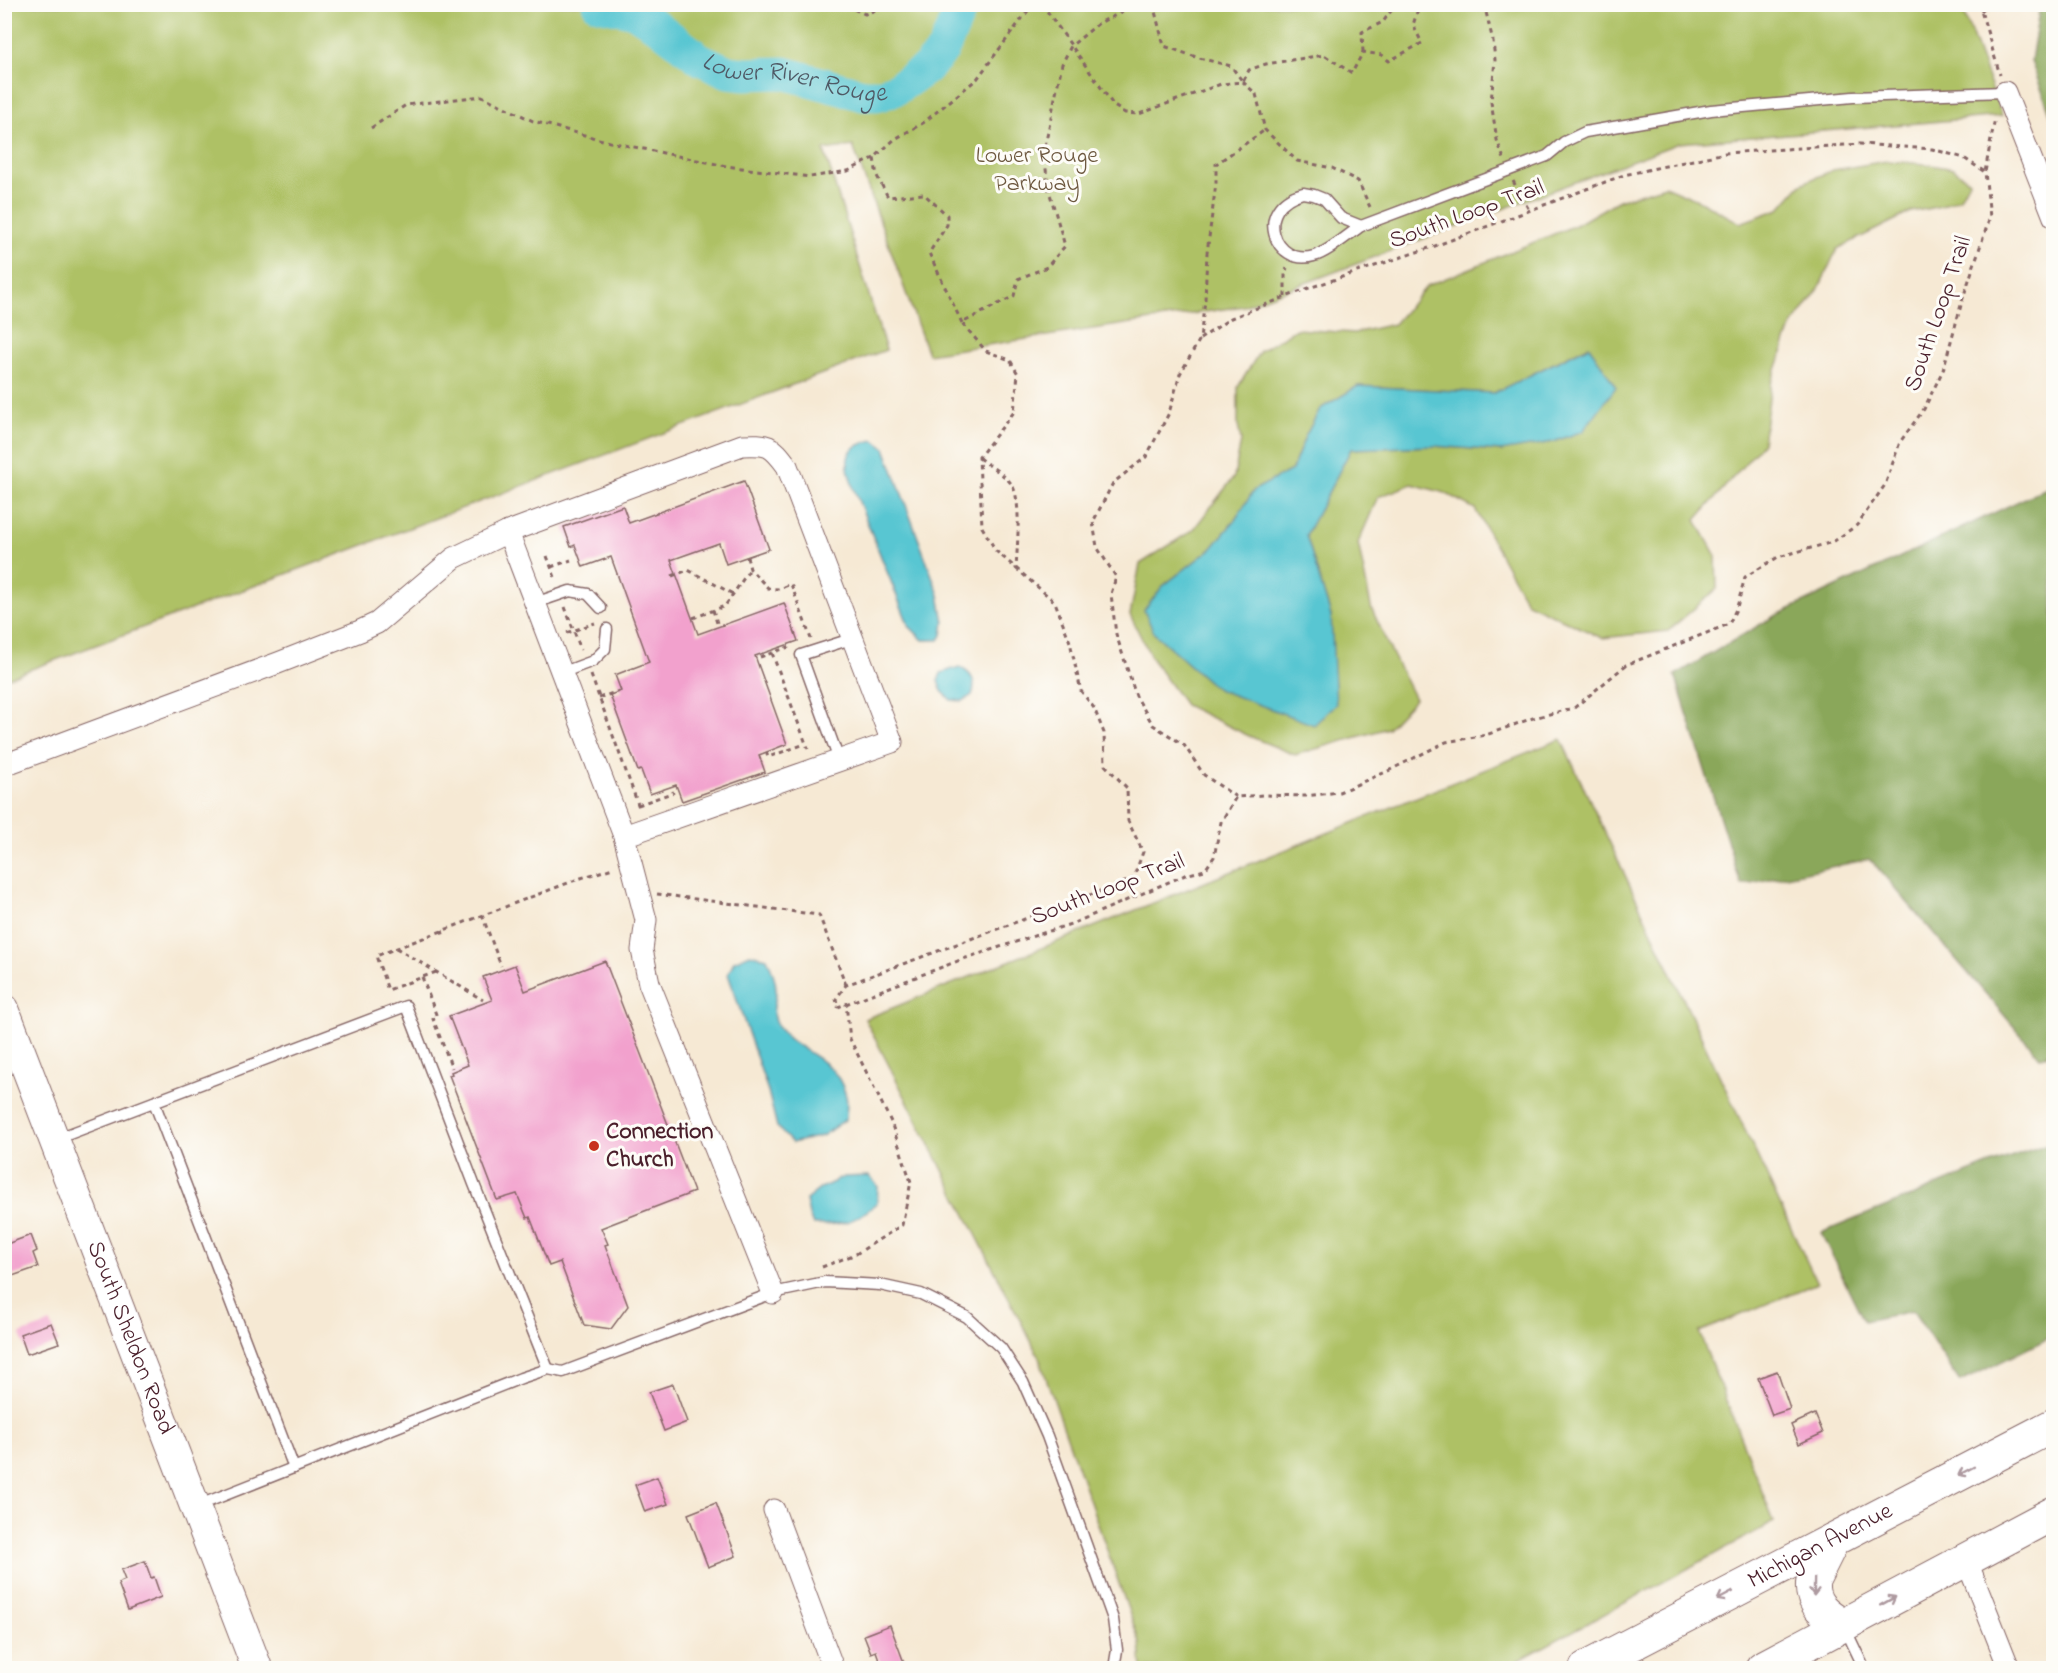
<svg xmlns="http://www.w3.org/2000/svg" width="2058" height="1673" viewBox="0 0 2058 1673" font-family="'Indie Flower',sans-serif">
<style>
.green{fill:#aec165;stroke:#7c7048;stroke-width:1.5;fill-rule:evenodd}
.forest{fill:#8aa75a;stroke:#6a6342;stroke-width:1.5}
.water{fill:#59c6d2;stroke:#52727e;stroke-width:1.5}
.lines{fill:none;stroke-linecap:round;stroke-linejoin:round}
.river{stroke:#59c6d2;stroke-width:33}
.building{fill:#f2a1cd}
.lane-casing{stroke:#866666;stroke-width:13}
.street-casing{stroke:#866666;stroke-width:23}
.secondary-casing{stroke:#866666;stroke-width:32}
.primary-casing{stroke:#866666;stroke-width:35}
.path{stroke:#866666;stroke-width:3;stroke-dasharray:4.5 4.5;stroke-linecap:butt}
.lane{stroke:#fff;stroke-width:10}
.street{stroke:#fff;stroke-width:21}
.secondary{stroke:#fff;stroke-width:30}
.primary{stroke:#fff;stroke-width:33}
.oneway{stroke:#ae9aa0}
.poi-dot{fill:#c8321e;stroke:#fdfcf7;stroke-width:2}
.labels{text-anchor:middle;dominant-baseline:central;stroke-width:6;stroke-linejoin:round;paint-order:stroke}
.park-label{font-size:24px;fill:#6d583f;stroke:#fdfcf7}
.street-label{font-size:24px;fill:#4a1f2b;stroke:#fdfcf7}
.poi-label{font-size:24px;font-weight:bold;fill:#4a1f2b;stroke:#fdfcf7;text-anchor:start}
.water-label{font-size:26px;font-style:italic;fill:#4f5965;stroke:#fdfcf7}
</style>
<rect width="100%" height="100%" fill="#fdfcf7"/>
<filter id="ink" filterUnits="userSpaceOnUse"><feTurbulence type="fractalNoise" baseFrequency=".0167" numOctaves="2"/><feDisplacementMap in="SourceGraphic" scale="12" xChannelSelector="R" yChannelSelector="G"/><feConvolveMatrix kernelMatrix="1 2 1 2 8 2 1 2 1" color-interpolation-filters="sRGB"/></filter>
<filter id="wash" filterUnits="userSpaceOnUse"><feTurbulence type="fractalNoise" baseFrequency=".008" numOctaves="4" result="noise"/><feDisplacementMap in="SourceGraphic" scale="24" xChannelSelector="R" yChannelSelector="G"/><feGaussianBlur stdDeviation="1.35" result="paint"/><feColorMatrix in="noise" values="0 0 0 0 0 0 0 0 0 0 0 0 0 0 0 0 0 1.4 0 .05"/><feComposite in="paint" operator="in"/></filter>
<g filter="url(#wash)">
<rect width="100%" height="100%" fill="#f6e9d4"/>
<g class="green">
<path d="M5,5H1961L2002,116L1679,143L1244,306L928,354L853,146L824,150L886,350L5,679Z"/>
<path d="M1887,161L1925,164L1954,169L1969,181L1960,198L1941,206L1911,212L1837,249L1818,290L1791,327L1771,384L1763,443L1696,520L1716,556L1717,589L1668,631L1602,638L1527,603L1475,509L1445,493L1412,484L1378,497L1358,543L1371,607L1388,645L1415,699L1388,728L1295,755L1249,736L1185,705L1152,659L1130,615L1140,564L1193,530L1234,477L1241,441L1238,425V387L1260,351L1296,329L1354,333L1394,324L1427,286L1576,225L1619,200L1665,186L1700,201L1740,223L1779,209L1801,184L1833,170ZM1588,346L1501,451L1434,446L1351,449L1306,535L1331,616L1175,651L1154,633L1163,586L1212,548L1235,520L1254,490L1292,470L1305,437L1320,409L1358,386L1494,393Z"/>
<path d="M1561,739L1817,1283L1699,1332L1774,1522L1505,1668H1142L1140,1643L1038,1355L865,1019Z"/>
</g>
<g class="forest">
<path d="M2040,5H2053V121L2031,61Z"/>
<path d="M2053,485L2054,1052L2040,1057L1870,859L1741,885L1675,675L1773,617Z"/>
<path d="M2053,1142V1336L1960,1382L1913,1311L1864,1321L1821,1233L1990,1164Z"/>
</g>
<g class="water">
<path d="M1589,346L1616,387L1583,431L1553,442L1501,451L1434,446L1351,449L1306,535L1331,616L1336,704L1314,725L1217,689L1154,633L1144,610L1163,586L1212,548L1235,520L1254,490L1292,470L1305,437L1320,409L1358,386L1494,393Z"/>
<path d="M874,440L885,448L939,595L944,622L942,635L939,640H923L909,626L853,487C845,461 842,447 874,440Z"/>
<path d="M959,667C972,673 977,682 972,695L963,701L951,700L942,691L938,681L941,673Z"/>
<path d="M750,954L767,958C771,967 776,979 776,989C777,1002 769,1013 777,1025C797,1055 835,1054 846,1096C848,1102 846,1112 846,1119L822,1136L792,1143L777,1127L768,1091L728,974L734,961Z"/>
<path d="M869,1176L878,1186L877,1203C855,1223 843,1225 813,1225L809,1215L806,1200L821,1188L844,1177Z"/>
</g>
<g class="lines">
<path class="river" id="s1" d="M598,4L635,12L658,27L700,59L728,72L745,74L784,73L863,95H880L896,89L927,68L943,50L963,4"/>
</g>
<g id="blocks">
<g class="building">
<path d="M744,481L769,549L726,564L719,543L671,560L698,634L784,603L798,641L755,656L787,744L759,755L765,772L682,801L676,785L650,794L641,770L638,771L610,695L621,691L615,675L649,662L611,557L583,567L575,545L571,547L564,527L623,506L629,523Z"/>
<path d="M605,961L694,1192L601,1228L608,1244L605,1245L628,1306L611,1329L584,1325L560,1262L549,1266L530,1217L527,1218L517,1194L497,1200L449,1075L452,1074L451,1072L468,1065L449,1016L492,1000L483,977L515,965L525,991Z"/>
<path d="M31,1235L37,1251L33,1253L38,1267L4,1279V1261L9,1260L4,1245Z"/>
<path d="M51,1323L59,1343L27,1354L20,1334Z"/>
<path d="M1777,1371L1790,1409L1772,1415L1758,1378Z"/>
<path d="M673,1384L687,1422L664,1431L649,1392Z"/>
<path d="M1815,1414L1823,1433L1799,1444L1791,1425Z"/>
<path d="M657,1477L668,1504L645,1512L635,1485Z"/>
<path d="M716,1503L736,1556L708,1567L688,1514Z"/>
<path d="M145,1561L151,1578L154,1577L161,1597L128,1610L118,1583L125,1580L121,1570Z"/>
<path d="M890,1625L906,1668H882L876,1651L871,1653L864,1635Z"/>
</g>
</g>
</g>
<g filter="url(#ink)">
<use href="#blocks" fill-opacity="0" stroke="#866666" stroke-width="1.5"/>
<g class="lines">
<defs>
<g id="lane">
<path d="M1303,193L1314,195L1324,199L1341,218L1361,226C1349,234 1327,253 1314,256C1274,268 1252,206 1303,193Z"/>
<path d="M1361,226L1547,156L1564,142L1585,132L1711,110L1853,97L2005,92"/>
<path d="M535,603L570,591L588,594L601,608"/>
<path d="M561,673L593,661L605,649L607,629"/>
<path d="M839,760L801,655L854,638"/>
<path d="M154,1102L294,1468"/>
<path d="M56,1139L406,1006L474,1184L548,1369"/>
<path d="M197,1506L521,1378L548,1369L563,1372L773,1293L825,1282L880,1285L921,1294L967,1317L1001,1348L1023,1382L1047,1436L1113,1619L1117,1650L1114,1668"/>
<path d="M1845,1628L1864,1668"/>
</g>
<g id="street">
<path d="M2005,92L2054,217"/>
<path d="M508,532L624,836"/>
<path d="M4,765L278,663L360,631L377,623L454,558L508,532L742,445C768,444 771,444 787,466L892,742L624,836L646,920L642,950L649,983L773,1293"/>
<path d="M774,1510L833,1668"/>
<path d="M1966,1559L2009,1668"/>
</g>
<g id="secondary">
<path id="s2" d="M4,1009L257,1668"/>
</g>
<g id="primary">
<path d="M1833,1540L1813,1580C1809,1603 1826,1615 1844,1625"/>
<path id="s3" d="M1586,1668L2054,1425"/>
<path d="M1762,1668L2054,1513"/>
</g>
</defs>
<use href="#lane" class="lane-casing"/>
<use href="#street" class="street-casing"/>
<use href="#secondary" class="secondary-casing"/>
<use href="#primary" class="primary-casing"/>
<g class="path">
<path d="M847,4L853,9L865,14L892,4"/>
<path d="M1042,4L1114,106L1125,113L1139,114L1221,84L1243,82L1256,94L1265,130L1297,161L1332,168L1358,181L1370,207"/>
<path d="M1139,4L1099,23L1071,46L1062,64L1044,151L1048,187L1065,246L1047,267L1018,279L1014,296L962,323L986,351L1010,360L1018,374L1014,412L979,457L982,527L996,551L1055,602L1070,642L1081,691L1094,708L1104,733L1105,765L1127,788L1128,821L1143,852L1133,879L846,985L836,999L838,1007L963,959L1074,923L1185,875L1205,870L1214,857L1221,822L1236,797L1263,795L1306,796L1339,792L1386,772L1446,742L1486,735L1533,718L1574,708L1626,665L1729,624L1737,607L1745,577L1778,557L1833,542L1857,525L1885,485L1900,442L1924,409L1943,370L1963,298L1990,217L1985,172L1995,118"/>
<path d="M1153,4L1164,46L1199,58L1231,66L1243,82L1249,70L1266,64L1324,55L1352,73L1363,52L1382,55L1389,61L1422,43L1413,25L1418,9"/>
<path d="M1416,4L1418,9L1420,4"/>
<path d="M1484,4L1493,41L1495,60L1491,102L1497,140L1504,159"/>
<path d="M1979,4L2000,75"/>
<path d="M1981,11L1988,4"/>
<path d="M1363,52L1362,32L1383,22L1396,4"/>
<path d="M371,128L406,105L482,96L533,121L610,142L726,166L810,177L848,171L874,158"/>
<path d="M1513,181L1529,210"/>
<path d="M1285,297V273L1287,268"/>
<path d="M962,323L929,253L947,225V215L924,194L888,197L877,176L874,158L895,139L923,123L977,79L1033,4"/>
<path d="M1200,339L1231,318L1309,288L1435,246L1624,175L1725,153L1860,144L1932,149L1964,158L1985,172"/>
<path d="M979,458C988,465 1007,476 1012,485C1022,501 1017,549 1016,569"/>
<path d="M547,556L556,580"/>
<path d="M747,557L750,569L768,588L778,589L791,584L811,639"/>
<path d="M551,567L571,560"/>
<path d="M672,576L688,570L733,594"/>
<path d="M565,607L581,650"/>
<path d="M713,610L717,623L723,625"/>
<path d="M693,618L725,606L750,569"/>
<path d="M567,633L595,623"/>
<path d="M772,653L808,749"/>
<path d="M760,657L789,647"/>
<path d="M591,675L640,810"/>
<path d="M599,698L619,691"/>
<path d="M766,752L768,757L805,744"/>
<path d="M1236,797L1204,775L1184,745L1153,725L1136,696L1116,634L1111,594L1116,577L1097,547L1093,522L1113,483L1146,457L1169,413L1180,374L1200,339L1205,300L1207,253L1216,183V164L1265,130"/>
<path d="M638,805L674,792"/>
<path d="M657,894L819,915L846,985"/>
<path d="M482,915L501,966"/>
<path d="M442,930L444,938"/>
<path d="M396,948L483,1000"/>
<path d="M436,972L388,990L376,956L581,878L613,868"/>
<path d="M422,977L437,1017L433,1019L452,1068"/>
<path d="M822,1267L856,1254L902,1225L911,1182L891,1122L850,1039L846,1004"/>
</g>
<use href="#lane" class="lane"/>
<use href="#street" class="street"/>
<use href="#secondary" class="secondary"/>
<use href="#primary" class="primary"/>
</g>
<defs><path id="oneway-shaft" d="M-6 0H5M1.5-3L5.5 0L1.5 3" fill="none" stroke-width="1.6" stroke-linecap="round" stroke-linejoin="round" transform="scale(1.5)"/></defs>
<g class="oneway">
<use href="#oneway-shaft" transform="translate(1966 1471) rotate(152)"/>
<use href="#oneway-shaft" transform="translate(1814 1587) rotate(91)"/>
<use href="#oneway-shaft" transform="translate(1725 1596) rotate(152)"/>
<use href="#oneway-shaft" transform="translate(1888 1601) rotate(-29)"/>
</g>
</g>
<circle class="poi-dot" cx="594" cy="1146" r="6"/>
<g class="labels">
<g class="park-label">
<text x="1037" y="156">Lower Rouge<tspan x="1037" dy="28">Parkway</tspan></text>
</g>
<g class="street-label">
<text transform="translate(1467 215) rotate(-20)">South Loop Trail</text>
<text transform="translate(1939 314) rotate(-71)">South Loop Trail</text>
<text transform="translate(1108 890) rotate(-21)">South Loop Trail</text>
<text stroke="none"><textPath href="#s2" startOffset="352">South Sheldon Road</textPath></text>
<text stroke="none"><textPath href="#s3" startOffset="264">Michigan Avenue</textPath></text>
</g>
<g class="poi-label">
<text x="606" y="1132">Connection<tspan x="606" dy="28">Church</tspan></text>
</g>
<g class="water-label">
<text stroke="none"><textPath href="#s1" startOffset="216">Lower River Rouge</textPath></text>
</g>
</g>
<rect width="2058" height="1673" fill="none" stroke="#fdfcf7" stroke-width="24"/>
</svg>
